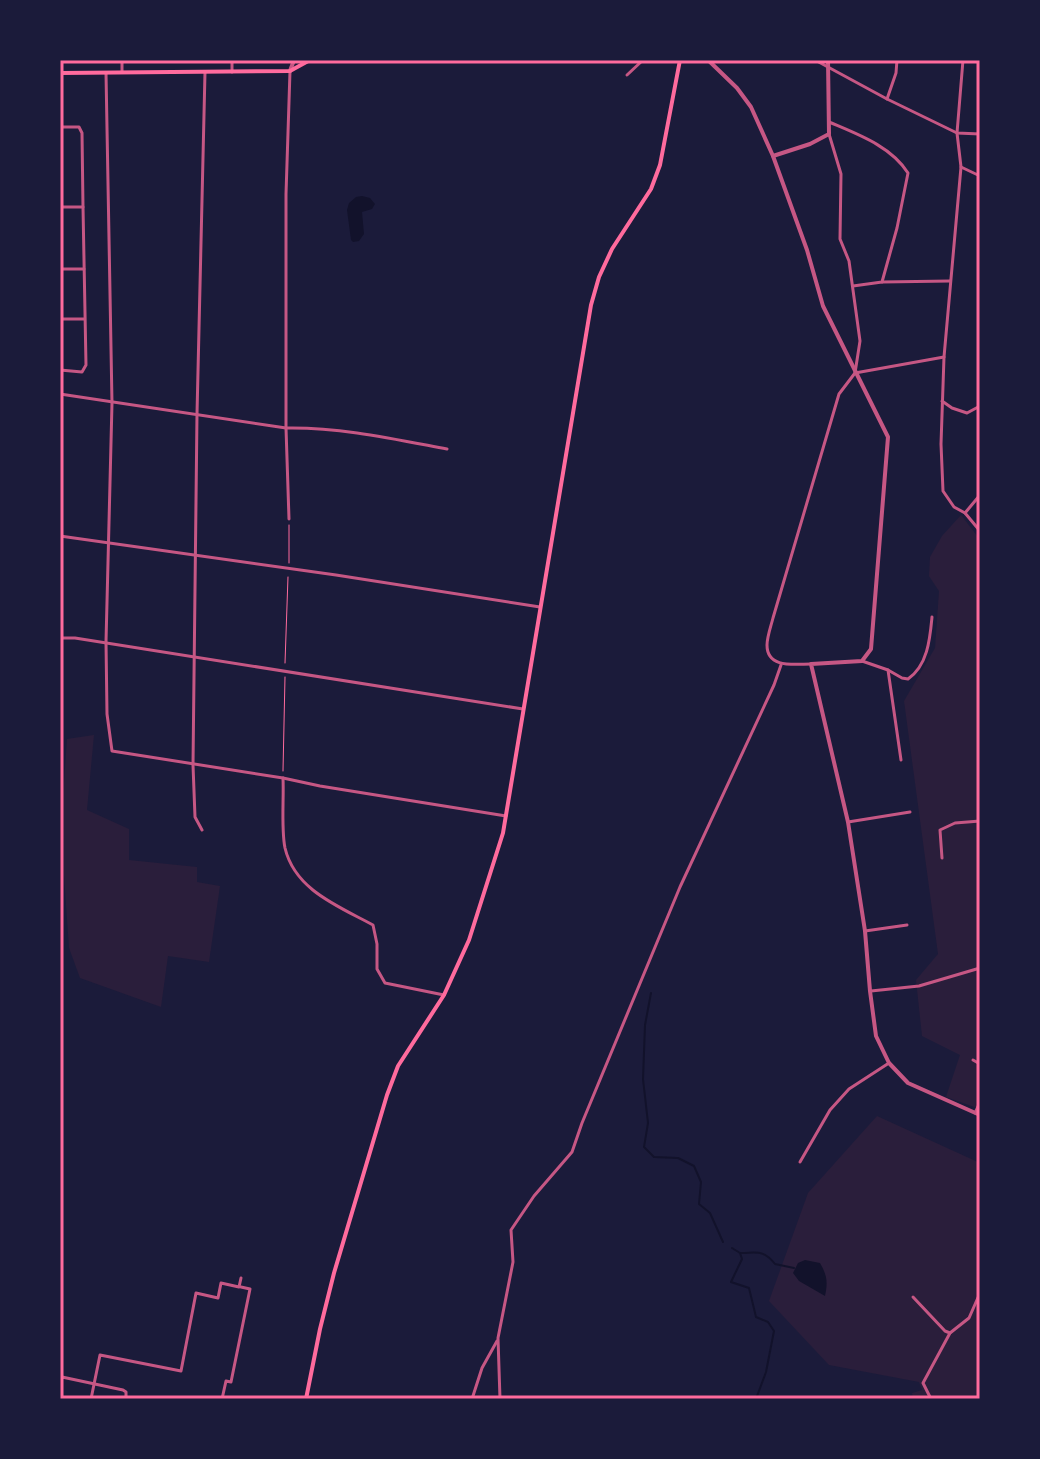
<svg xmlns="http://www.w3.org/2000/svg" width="1040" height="1459" viewBox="0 0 1040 1459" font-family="Manrope,sans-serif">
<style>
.green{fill:#2a1e3b}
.water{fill:#12122b}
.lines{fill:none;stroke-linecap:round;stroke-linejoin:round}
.stream{stroke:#12122b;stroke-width:2}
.path{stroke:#ff6b9d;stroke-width:1}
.minor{stroke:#c65784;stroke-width:3}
.tertiary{stroke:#c65784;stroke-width:4}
.secondary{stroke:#ff6b9d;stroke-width:4}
.neatline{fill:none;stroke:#ff6b9d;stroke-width:3}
</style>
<rect width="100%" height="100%" fill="#1b1b3a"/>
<g class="green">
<path d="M961,515L978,537L980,546V1109L946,1097L960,1055L922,1036L916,980L938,954L904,701L935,648L939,591L929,576L930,557L942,536Z"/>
<path d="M94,735L87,810L129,829V860L197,867V882L220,886L209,962L168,956L161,1007L80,978L69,948L64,876L63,796L67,739Z"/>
<path d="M877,1116L980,1163V1399H913L912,1393L922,1390L919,1382L829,1365L769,1301L808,1193Z"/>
</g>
<g class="water">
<path d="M362,196L370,198L375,204L372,209L362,212L364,234L359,241L353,242L351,240L347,210L349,203L356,197Z"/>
<path d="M805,1260L820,1263C827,1275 828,1282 825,1296L799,1281L793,1273L798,1263Z"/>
</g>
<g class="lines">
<g class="stream">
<path d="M651,993L645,1025L643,1079L648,1123L644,1147L654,1157L678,1158L694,1166L701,1182L699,1204L710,1213L723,1242"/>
<path d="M732,1248L740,1253L742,1259L731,1282L749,1288L756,1317L768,1322L774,1331L766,1372L756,1399"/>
<path d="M741,1253C757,1253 763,1249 775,1264L794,1268"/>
</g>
<g class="path">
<path d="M289,563V525"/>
<path d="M285,663L288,577"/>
<path d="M283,771L285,677"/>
</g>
<g class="minor">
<path d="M232,60V72"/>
<path d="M815,60L887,99L957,133L980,134"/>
<path d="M963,60L957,133L961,167L944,357L941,444L943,491L954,507L965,513L980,531"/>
<path d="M122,72V60"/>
<path d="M106,73L112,403L106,642L107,714L112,751L283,778L320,786L506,816"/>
<path d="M627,75L643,60"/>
<path d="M887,99L896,73L897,60"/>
<path d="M829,122C857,134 891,146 908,173L897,228L882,282L853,286"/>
<path d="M60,127H79L82,133L83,207"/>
<path d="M961,167L980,176"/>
<path d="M60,207H83L86,365L82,372L60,370"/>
<path d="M60,269H84"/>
<path d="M882,282L950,281"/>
<path d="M60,319H84"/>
<path d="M855,373L944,357"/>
<path d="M60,394L286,428C340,427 394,439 447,449"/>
<path d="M942,401L952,408L967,413L980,406"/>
<path d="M965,513L980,495"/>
<path d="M289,519L286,428V194L290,71"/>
<path d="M60,536L336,575L540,607"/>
<path d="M60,638H75L523,709"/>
<path d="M862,661L888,670L901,760"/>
<path d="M811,664C795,664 767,669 767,645C767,637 771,626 773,618L839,394L855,373L860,341L849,261L840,239L841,174L829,134"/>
<path d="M888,670L902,678L908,679C928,665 930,638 932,617"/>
<path d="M283,778C284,798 281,829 285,848C295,890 338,906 373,925L377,944V969L385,983L444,995"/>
<path d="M848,822L910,812"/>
<path d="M202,830L195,817L193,765L197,414L205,72"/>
<path d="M942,858L940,830L955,823L980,821"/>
<path d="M865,931L907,925"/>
<path d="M871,991L919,986L980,968"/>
<path d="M973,1060L980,1064"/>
<path d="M975,1113L980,1102"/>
<path d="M800,1162L830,1110L849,1089L889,1063"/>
<path d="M913,1297L945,1331L950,1333"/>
<path d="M60,1385L62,1377L123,1390L126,1392V1399"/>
<path d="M91,1399L100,1355L181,1371L196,1293L218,1298L221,1283L239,1287L241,1278"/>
<path d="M222,1399L226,1381L231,1382L250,1289L241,1287"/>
<path d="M472,1399L482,1368L497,1341"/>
<path d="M500,1399L498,1338L513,1262L511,1230L534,1196L572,1152L582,1123L680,887L774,685L781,665"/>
<path d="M931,1399L923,1383L950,1333L969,1318L980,1293"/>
</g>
<g class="tertiary">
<path d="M708,60L737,88L751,107L773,156L807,250L823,306L888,437L871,649L862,661L811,664L848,822L865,931L870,991L876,1036L889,1063L908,1083L980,1115"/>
<path d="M290,71L294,60"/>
<path d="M773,156L810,144L829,134L828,60"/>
</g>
<g class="secondary">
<path d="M60,73L290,71L310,60"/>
<path d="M306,1399L320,1329L334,1273L387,1095L398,1066L444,995L469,940L503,833L591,305L599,277L612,249L651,189L660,165L680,60"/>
</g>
</g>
<rect width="1040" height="1459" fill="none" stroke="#1b1b3a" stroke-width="124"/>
<rect x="62" y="62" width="916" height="1335" class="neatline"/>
</svg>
